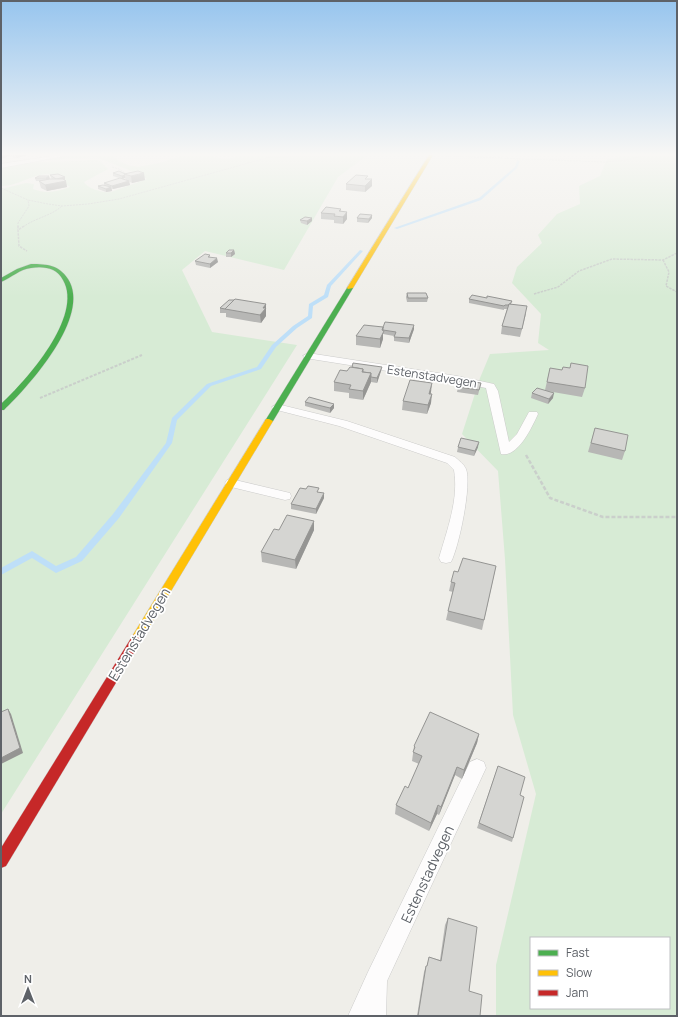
<svg xmlns="http://www.w3.org/2000/svg" width="678" height="1017" viewBox="0 0 678 1017" font-family="Manrope,sans-serif">
<style>
.green{fill:#d7ebd5;fill-rule:evenodd}
.lines{fill:none;stroke-linecap:round;stroke-linejoin:round}
.stream{fill:#bedff8;fill-rule:evenodd}
.lane-casing{stroke:#cccccb;stroke-width:1}
.fast-casing{stroke:#cbcbca;stroke-width:1}
.slow-casing{stroke:#cbcbca;stroke-width:1}
.jam-casing{stroke:#cbcbca;stroke-width:1}
.path-far3{stroke:#cacfcb;stroke-width:1;stroke-dasharray:2 1;stroke-linecap:butt}
.path-far2{stroke:#cacfcb;stroke-width:1.5;stroke-dasharray:2.5 1;stroke-linecap:butt}
.path-far1{stroke:#cacfcb;stroke-width:2;stroke-dasharray:3 1.5;stroke-linecap:butt}
.path{stroke:#cacfcb;stroke-width:2.5;stroke-dasharray:4 2;stroke-linecap:butt}
.lane{fill:#fdfcfc;fill-rule:evenodd}
.fast{fill:#4caf50;fill-rule:evenodd}
.slow{fill:#ffc107;fill-rule:evenodd}
.jam{fill:#c62828;fill-rule:evenodd}
.wall{fill:#b7b7b5}
.shaded-wall{fill:#959593}
.building{fill:#d5d5d2;stroke:#959593}
.labels{text-anchor:middle;dominant-baseline:central;stroke-width:3.5;stroke-linejoin:round;paint-order:stroke}
.street-label{font-size:12px;fill:#5e6268;stroke:#fff}
.near-street-label{font-size:14px;fill:#5e6268;stroke:#fff}
</style>
<rect width="100%" height="100%" fill="#efeee9"/>
<g class="green">
<path d="M74,155H114L117,160L128,165L138,167L159,163L185,155H199L228,159L241,155H368L338,177L284,270L205,251L182,270L212,332L297,345L1,814V189L26,183L34,184L33,189C46,194 57,192 70,187L64,183L65,180C61,179 57,176 53,175C35,171 19,187 1,186V167L23,163L95,160L100,161L108,169L84,182C88,189 103,193 111,192L147,179L136,173L96,157L31,161Z"/>
<path d="M634,155H677V1016H496V965L536,794L513,715L505,559L498,471L462,434L480,378L490,354L549,350L538,343L541,314L512,283L517,267L542,243L538,235L557,214L580,204L579,186L600,176L607,159ZM531,938H669V1008H531Z"/>
</g>
<g class="lines">
<g class="stream">
<path d="M516,155H518L519,156L517,157Z"/>
<path d="M517,160L520,161L517,168L481,200L397,229L394,228L479,198L515,167Z"/>
<path d="M360,250L363,251L331,286L328,297L313,306L312,318L297,328L276,347L261,369L211,386L177,420L172,443L119,518L82,561L56,573L32,558L1,575V568L32,551L56,566L76,557L113,514L166,443L172,418L207,384L257,367L272,345L293,326L308,316L309,304L324,295L327,285Z"/>
</g>
<defs>
<g id="lane">
<path d="M60,155H70L1,168V164Z"/>
<path d="M308,353L457,376L494,384L498,391L509,442L517,434L529,412H537L538,414C532,427 518,458 501,454L486,388L457,382L305,358L303,356Z"/>
<path d="M277,404L347,421L455,457C459,461 464,464 466,469C472,484 459,547 451,562L446,563L441,562L439,558C447,530 459,499 454,470L447,463L339,426L273,409L272,407Z"/>
<path d="M231,479L290,493L291,496L290,499L285,500L227,486L225,483L227,480Z"/>
<path d="M477,759L484,762L486,768L387,981L386,1016H348L368,972L470,762Z"/>
</g>
<g id="fast">
<path d="M31,264C47,264 59,265 68,279C92,316 29,386 4,410H1V404C26,381 84,316 63,280C57,268 44,266 31,268C20,269 11,278 1,282V278L17,269Z"/>
<path d="M350,286L353,288L273,421L269,423H266L265,421L347,288Z"/>
</g>
<g id="slow">
<path d="M429,155H433L353,288L348,289L347,288Z"/>
<path d="M266,419H269L273,421L141,641L137,642L133,641L132,638L133,635Z"/>
</g>
<path id="jam" d="M137,634L141,635L142,638L141,641L6,866L1,868V848L133,635Z"/>
</defs>
<use href="#lane" class="lane-casing"/>
<use href="#fast" class="fast-casing"/>
<use href="#slow" class="slow-casing"/>
<use href="#jam" class="jam-casing"/>
<g class="path-far3">
<path d="M447,156L605,162L626,160L647,155"/>
<path d="M112,167L119,169L128,175"/>
<path d="M1,188L28,200L48,204L62,206L88,204L119,199L270,157L357,155"/>
<path d="M18,227V223L29,206L28,200"/>
<path d="M23,227C35,218 51,216 62,206"/>
</g>
<g class="path-far2">
<path d="M18,226V230"/>
<path d="M24,226L18,230L19,246L27,251"/>
<path d="M663,260L669,272L666,286L677,292"/>
<path d="M534,294L558,287L579,271L612,259L663,260L677,253"/>
</g>
<path class="path-far1" d="M40,398L142,355"/>
<path class="path" d="M526,455L550,498L603,517H677"/>
<use href="#lane" class="lane"/>
<use href="#fast" class="fast"/>
<use href="#slow" class="slow"/>
<use href="#jam" class="jam"/>
</g>
<g class="wall">
<path d="M1,155H27L17,158Z"/>
<path d="M119,171L145,180L132,183L126,180L125,178L122,179L129,181L130,185L113,189H112V191L106,192L98,189V186L104,185V183L122,179L113,176V173Z"/>
<path d="M50,175L65,180L67,187L47,191L41,188L39,181H36L35,178L49,176L50,179H52L51,178Z"/>
<path d="M368,179L372,186L365,192L346,190V184Z"/>
<path d="M341,209V211L347,219L343,224L334,223V220L321,219V213Z"/>
<path d="M372,215V218L368,223L357,222V218Z"/>
<path d="M312,218V221L307,225L301,223L300,220Z"/>
<path d="M234,250L235,254L231,257H226V253Z"/>
<path d="M210,255V257L218,262L210,268L196,265L195,261Z"/>
<path d="M407,293L428,298L427,302H407L406,297Z"/>
<path d="M487,298L512,301L511,304L526,314L520,337L501,334L502,326L507,309H504V310L469,303V299Z"/>
<path d="M266,304V316L261,323L226,317V313H220V308Z"/>
<path d="M383,327L414,329L409,343L394,341V336L383,334V339L380,348L356,345V336Z"/>
<path d="M550,368L585,388L582,397L547,391L553,398L548,404L531,398L532,393L545,390Z"/>
<path d="M347,371H381L377,383L371,382L363,400L349,398V393L334,391V382Z"/>
<path d="M481,383L478,395L457,392L458,387Z"/>
<path d="M431,392V403L427,414L402,410L403,401Z"/>
<path d="M305,402L334,408L330,413L305,406Z"/>
<path d="M595,428L625,451L622,460L588,452Z"/>
<path d="M458,447H478L474,456L457,452Z"/>
<path d="M319,492L324,498L316,514L291,509V504Z"/>
<path d="M279,530H314L296,569L262,562L261,552Z"/>
<path d="M496,566L482,630L446,620L448,611L453,592L449,591L451,582L458,572Z"/>
<path d="M479,734L477,743L462,779L455,775L439,815L437,814L429,831L395,814L396,805L408,788L419,764L412,761L414,746Z"/>
<path d="M498,766L520,795L513,838L512,842L477,828Z"/>
<path d="M448,918L469,991L480,1016H417L424,972L426,966H427L429,957L440,960L445,925Z"/>
</g>
<g class="shaded-wall">
<path d="M1,155H9V156L1,159Z"/>
<path d="M16,155H27L17,158Z"/>
<path d="M144,173L145,180L132,183L131,176Z"/>
<path d="M125,175V178L122,179V176Z"/>
<path d="M49,176L50,180L47,182L46,178Z"/>
<path d="M65,177V180L56,179Z"/>
<path d="M372,179V186L365,192V186Z"/>
<path d="M66,181L67,187L47,191L45,185Z"/>
<path d="M129,181L130,185L113,189L112,186Z"/>
<path d="M111,187L112,191L106,192V189Z"/>
<path d="M347,212V219L343,224V217Z"/>
<path d="M372,215V218L368,223L369,219Z"/>
<path d="M312,218V221L307,225V221Z"/>
<path d="M234,250L235,254L231,257V253Z"/>
<path d="M217,258L218,262L210,268V264Z"/>
<path d="M266,304V316L261,323L260,315L263,308Z"/>
<path d="M414,325V329L409,343V338Z"/>
<path d="M383,327V339L380,348V339L382,330Z"/>
<path d="M382,367L381,371L377,383V378Z"/>
<path d="M371,373V382L363,400V391Z"/>
<path d="M432,383L431,392L428,402L429,394Z"/>
<path d="M554,393L553,398L548,404L549,399Z"/>
<path d="M432,394L431,403L427,414L428,405Z"/>
<path d="M334,404V408L330,413V408Z"/>
<path d="M479,442L478,447L474,456L475,451Z"/>
<path d="M324,493V498L316,514V509Z"/>
<path d="M314,521V530L296,569L295,560Z"/>
<path d="M8,709L11,714L23,753L1,764V758Z"/>
<path d="M479,734L477,743L462,779L464,770Z"/>
<path d="M457,767L455,775L439,815L441,807Z"/>
<path d="M438,805L437,814L429,831L431,823Z"/>
</g>
<g class="building">
<path d="M119,171L125,174H124L125,175L122,176L113,173Z"/>
<path d="M138,171L144,173L131,176L124,174Z"/>
<path d="M58,174L65,177L56,179L50,175Z"/>
<path d="M356,175L368,176L365,179H372L365,186L346,184Z"/>
<path d="M39,176H49L46,178H35Z"/>
<path d="M120,178L129,181L112,186L104,183Z"/>
<path d="M50,179H63L66,181L45,185L39,181Z"/>
<path d="M103,185L111,187L106,189L98,186Z"/>
<path d="M326,207L341,209L339,211L347,212L343,217L334,216L335,214L321,213Z"/>
<path d="M360,214L372,215L369,219L357,218Z"/>
<path d="M305,217L312,218L307,221L300,220Z"/>
<path d="M229,250H234L231,253H226Z"/>
<path d="M205,254L210,255L208,257L217,258L210,264L195,261Z"/>
<path d="M407,293H426L428,298H408Z"/>
<path d="M472,295L487,298V296L512,301L510,304H509L508,305H505L504,306L469,299Z"/>
<path d="M235,299L266,304L263,308H266L260,315L225,309Z"/>
<path d="M229,300H234L225,309L220,308Z"/>
<path d="M509,304L527,306L522,329L502,326Z"/>
<path d="M385,322L414,325L409,338L394,337L396,332L383,330V327L382,330Z"/>
<path d="M364,325L383,327L382,330L384,331L380,339L356,336Z"/>
<path d="M353,363L382,367L377,378L371,377V373L363,372V369L352,367Z"/>
<path d="M571,363L588,366L585,388L547,382L550,368L562,370L563,367L570,368Z"/>
<path d="M350,367L363,369L362,372L371,373L363,391L349,389L351,385L334,382L340,370L347,371Z"/>
<path d="M410,380L432,383L429,394H432L428,405L403,401Z"/>
<path d="M460,380L481,383L479,390L458,387Z"/>
<path d="M537,388L554,393L549,399L532,393Z"/>
<path d="M309,397L334,404L330,408L305,402Z"/>
<path d="M595,428L628,435L625,451L591,443Z"/>
<path d="M461,438L479,442L475,451L458,447Z"/>
<path d="M308,486L319,488L317,492L324,493L316,509L291,504L300,488L306,489Z"/>
<path d="M287,515L314,521L295,560L261,552L274,529L279,530Z"/>
<path d="M463,558L496,566L484,620L448,611L455,583L451,582L454,571L458,572Z"/>
<path d="M8,709L20,748L1,758V712Z"/>
<path d="M430,712L479,734L464,770L457,767L441,807L438,805L431,823L396,805L405,786L408,788L422,756L413,752L415,747L414,746Z"/>
<path d="M498,766L525,777L520,795L524,797L513,838L479,823Z"/>
<path d="M448,918L477,927L469,991L482,995L480,1016H418L426,966H427L429,957L441,961Z"/>
</g>
<linearGradient id="sky" x2="0" y2="1"><stop stop-color="#97c5ee"/><stop offset="0.52" stop-color="#f8f7f5"/><stop offset="1" stop-color="#f8f7f5" stop-opacity="0"/></linearGradient>
<rect width="678" height="297" fill="url(#sky)"/>
<g class="labels">
<g class="street-label">
<text transform="translate(432 376) rotate(9)">Estenstadvegen</text>
</g>
<g class="near-street-label">
<text transform="translate(139 634) rotate(-59)">Estenstadvegen</text>
<text transform="translate(427 874) rotate(-65)">Estenstadvegen</text>
</g>
</g>
<rect width="678" height="1017" fill="none" stroke="#5e6268" stroke-width="4"/>
<rect x="530" y="937" width="140" height="72" fill="#ffffff" stroke="#bfc0c3"/>
<rect x="538" y="950" width="20" height="6" fill="#4caf50" stroke="#bfc0c3"/>
<text x="566" y="957" font-size="12" fill="#5e6268">Fast</text>
<rect x="538" y="970" width="20" height="6" fill="#ffc107" stroke="#bfc0c3"/>
<text x="566" y="977" font-size="12" fill="#5e6268">Slow</text>
<rect x="538" y="990" width="20" height="6" fill="#c62828" stroke="#bfc0c3"/>
<text x="566" y="997" font-size="12" fill="#5e6268">Jam</text>
<g transform="translate(28 989)" stroke="#ffffff" stroke-width="3" paint-order="stroke">
<path d="M0-3L7 15L0 10L-7 15Z" fill="#5e6268"/>
<text y="-6" font-size="11" font-weight="bold" text-anchor="middle" fill="#5e6268">N</text>
</g>
</svg>
